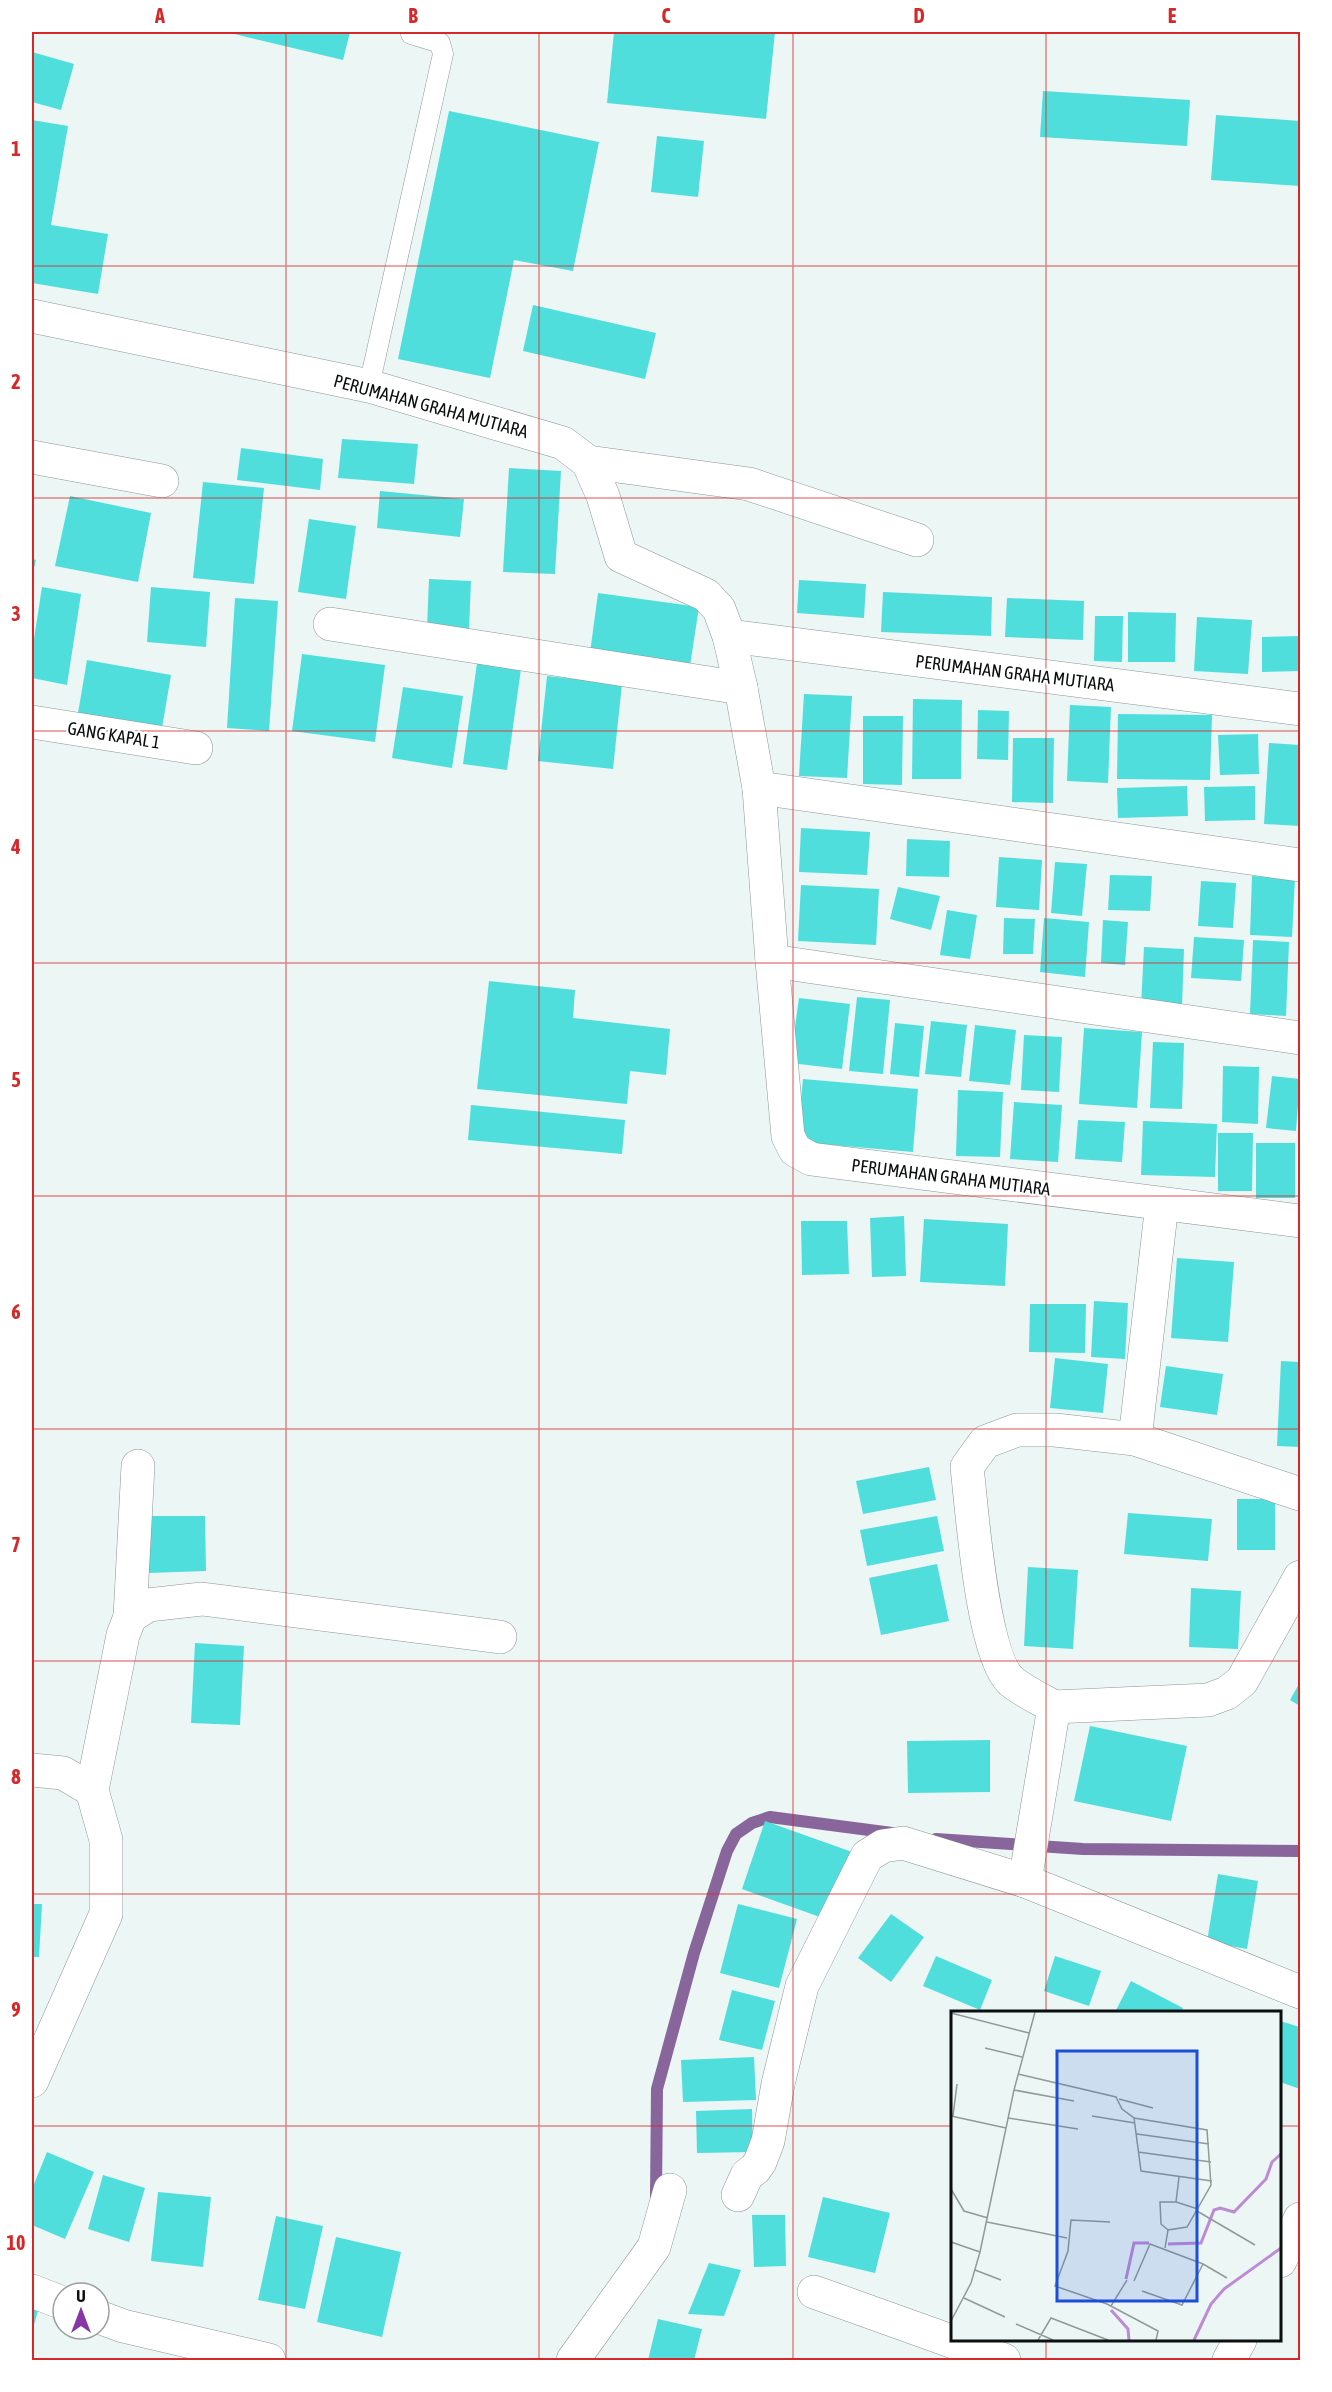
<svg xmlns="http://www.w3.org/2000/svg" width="1332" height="2392" viewBox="0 0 1332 2392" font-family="'Asap Condensed',sans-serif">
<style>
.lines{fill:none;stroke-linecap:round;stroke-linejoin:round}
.stream{stroke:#88659a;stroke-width:12}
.building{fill:#50dedd}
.lane-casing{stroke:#8c9696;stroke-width:21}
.street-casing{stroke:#8c9696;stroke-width:34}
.lane{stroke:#fff;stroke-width:20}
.street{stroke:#fff;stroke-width:33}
.grid{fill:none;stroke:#d62828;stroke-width:1.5;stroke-opacity:0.55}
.labels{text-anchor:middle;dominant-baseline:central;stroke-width:4.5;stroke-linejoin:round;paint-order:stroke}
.street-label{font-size:18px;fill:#0b0f0f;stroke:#fff}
.inset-river{fill:none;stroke:#be8ad5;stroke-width:3}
.inset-road{fill:none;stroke:#919a99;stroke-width:1.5}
.view{fill:#1d4ed8;fill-opacity:0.15;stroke:#1d4ed8;stroke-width:3}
.inset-edge{fill:none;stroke:#0b0f0f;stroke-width:3}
.neatline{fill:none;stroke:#d62828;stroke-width:2}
.grid-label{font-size:20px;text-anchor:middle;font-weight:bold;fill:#d62828}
</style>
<rect width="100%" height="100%" fill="#ebf6f5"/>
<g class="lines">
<g class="stream">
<path d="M936,1839L1083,1849L1300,1851"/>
<path d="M656,2197L657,2089L694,1953L727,1851L736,1834L752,1823L770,1817L892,1833"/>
</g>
</g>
<g class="building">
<path d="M226,32H350L343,60Z"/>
<path d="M614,32H775L766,119L607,103Z"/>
<path d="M32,52L74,64L61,110L32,102Z"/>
<path d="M1043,91L1190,100L1187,146L1040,137Z"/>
<path d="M449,111L599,142L573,271L514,260L490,378L398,359Z"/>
<path d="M1216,115L1300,121V186L1211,180Z"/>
<path d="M32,120L68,126L51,225L108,234L98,294L32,283Z"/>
<path d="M657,136L704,141L698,197L651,192Z"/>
<path d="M533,305L656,333L645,379L523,351Z"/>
<path d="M342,439L418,444L414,484L338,478Z"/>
<path d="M241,448L323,459L320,490L237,480Z"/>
<path d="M509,468L561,471L555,574L503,572Z"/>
<path d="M203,482L264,488L254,584L193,578Z"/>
<path d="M380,491L464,499L460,537L377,528Z"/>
<path d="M70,496L151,513L138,582L55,566Z"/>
<path d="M309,519L356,526L346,599L298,592Z"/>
<path d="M32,559L36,560L32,577Z"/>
<path d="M429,579L471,581L469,630L427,628Z"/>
<path d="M799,580L866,584L864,618L797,613Z"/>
<path d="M42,587L81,594L67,685L32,678V652Z"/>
<path d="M151,587L210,592L206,647L147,642Z"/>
<path d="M883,592L992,597L991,636L881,632Z"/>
<path d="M598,593L699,607L690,666L590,653Z"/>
<path d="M235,598L278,601L269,731L227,728Z"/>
<path d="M1007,598L1084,601L1083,640L1005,637Z"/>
<path d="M1128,612L1176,613L1175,662H1128Z"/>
<path d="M1095,616H1123L1122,662L1094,661Z"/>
<path d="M1197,617L1252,620L1248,674L1194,671Z"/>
<path d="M1300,636V671L1262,672V637Z"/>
<path d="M302,654L385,665L375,742L292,731Z"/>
<path d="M87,660L171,675L162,728L78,713Z"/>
<path d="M477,663L521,669L507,770L463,764Z"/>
<path d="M547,676L622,684L613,769L538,761Z"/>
<path d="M403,687L463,696L452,768L392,758Z"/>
<path d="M804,694L852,696L847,778L799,776Z"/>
<path d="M913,699L962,700L961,779H912Z"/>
<path d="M1070,705L1111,707L1108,783L1067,781Z"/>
<path d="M978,710L1009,711L1008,760L977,759Z"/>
<path d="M1118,714L1212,715L1210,780L1117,779Z"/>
<path d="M863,716H903L902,785L863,784Z"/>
<path d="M1258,734L1259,774L1220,775L1218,735Z"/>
<path d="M1013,738H1054L1053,803L1012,802Z"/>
<path d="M1269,743L1300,745V826L1264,824Z"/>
<path d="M1187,786L1188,816L1118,818L1117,788Z"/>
<path d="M1255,786V820L1205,821L1204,787Z"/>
<path d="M801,828L870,832L867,875L799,872Z"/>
<path d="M907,839L950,841L949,877L906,876Z"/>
<path d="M999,857L1042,860L1039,910L996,907Z"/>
<path d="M1055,862L1087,864L1082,916L1051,913Z"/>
<path d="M1110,875L1152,876L1150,911L1108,910Z"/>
<path d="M1252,876L1295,878L1292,937L1250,935Z"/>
<path d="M1201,881L1236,883L1233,928L1198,926Z"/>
<path d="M801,885L879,889L876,945L798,941Z"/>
<path d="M898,887L940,896L931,930L890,919Z"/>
<path d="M947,910L977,915L970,959L940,955Z"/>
<path d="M1004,918L1035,919L1033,954H1003Z"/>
<path d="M1044,918L1089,922L1085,977L1040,972Z"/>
<path d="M1103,920L1128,922L1125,965L1101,963Z"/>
<path d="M1194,937L1244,940L1241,981L1191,978Z"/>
<path d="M1253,940L1289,942L1286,1016L1250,1014Z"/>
<path d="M1144,947L1184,949L1182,1007L1141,1006Z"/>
<path d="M489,981L575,990L573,1018L670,1029L666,1075L630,1071L627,1104L477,1089Z"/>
<path d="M857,997L890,1000L883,1074L849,1071Z"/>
<path d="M799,998L850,1004L842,1069L790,1063Z"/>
<path d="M931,1021L967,1025L961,1077L925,1074Z"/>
<path d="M895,1023L924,1026L919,1077L890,1074Z"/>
<path d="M975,1025L1016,1030L1010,1085L969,1081Z"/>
<path d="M1084,1028L1142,1032L1137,1108L1079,1104Z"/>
<path d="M1024,1035L1062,1037L1059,1092L1021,1090Z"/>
<path d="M1153,1042L1184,1043L1182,1109L1150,1108Z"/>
<path d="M1223,1066L1259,1067L1258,1124L1222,1122Z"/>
<path d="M1272,1076L1300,1079L1296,1131L1266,1128Z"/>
<path d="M803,1079L918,1089L913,1152L797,1142Z"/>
<path d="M958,1090L1003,1092L1000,1157L956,1156Z"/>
<path d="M1014,1102L1062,1105L1058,1162L1010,1159Z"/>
<path d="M471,1105L625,1120L622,1154L468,1140Z"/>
<path d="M1078,1120L1125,1122L1122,1162L1075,1159Z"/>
<path d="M1143,1121L1217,1124L1215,1177L1141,1175Z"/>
<path d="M1218,1133H1253L1252,1191H1218Z"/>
<rect x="1256" y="1143" width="39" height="55"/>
<path d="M904,1216L906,1276L872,1277L870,1218Z"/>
<path d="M924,1219L1008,1224L1005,1286L920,1282Z"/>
<path d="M801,1221H847L849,1274L802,1275Z"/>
<path d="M1177,1258L1234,1262L1228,1342L1171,1338Z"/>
<path d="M1094,1301L1128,1303L1125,1359L1091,1357Z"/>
<path d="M1030,1304H1086L1085,1353L1029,1352Z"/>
<path d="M1055,1358L1108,1364L1103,1413L1050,1408Z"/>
<path d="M1281,1361L1300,1362V1447L1277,1446Z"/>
<path d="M1166,1366L1223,1374L1217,1415L1160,1407Z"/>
<path d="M929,1467L936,1500L863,1514L856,1481Z"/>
<rect x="1237" y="1499" width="38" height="51"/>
<path d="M1128,1513L1212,1519L1208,1561L1124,1554Z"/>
<path d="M149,1516H205L206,1571L149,1573Z"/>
<path d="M937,1516L944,1551L867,1566L860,1530Z"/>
<path d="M937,1564L949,1621L881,1635L869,1578Z"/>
<path d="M1028,1567L1078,1570L1073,1649L1024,1646Z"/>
<path d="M1191,1588L1241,1591L1238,1649L1189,1647Z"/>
<path d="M195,1643L244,1646L240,1725L191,1723Z"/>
<path d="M1300,1682V1706L1290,1700Z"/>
<path d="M1090,1726L1187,1746L1171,1821L1074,1801Z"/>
<path d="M990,1740V1792L908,1793L907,1741Z"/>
<path d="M765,1821L855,1853L831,1921L742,1889Z"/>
<path d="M1218,1874L1258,1881L1247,1949L1207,1942Z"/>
<path d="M32,1904H42L39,1957H32Z"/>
<path d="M738,1904L797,1919L779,1988L720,1973Z"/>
<path d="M891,1914L924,1937L891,1982L858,1958Z"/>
<path d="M936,1956L992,1980L980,2010L923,1986Z"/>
<path d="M1055,1956L1101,1971L1089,2006L1044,1991Z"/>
<path d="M1131,1981L1183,2008L1181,2012H1115Z"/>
<path d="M732,1990L775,2001L762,2050L719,2040Z"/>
<path d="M1280,2021L1300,2027V2089L1280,2082Z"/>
<path d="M754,2057L756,2100L683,2102L681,2060Z"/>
<path d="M752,2109L753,2152L697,2153L696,2111Z"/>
<path d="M47,2152L94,2172L65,2239L32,2225V2189Z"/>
<path d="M103,2175L145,2188L129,2242L88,2229Z"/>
<path d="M158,2192L211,2197L203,2267L151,2261Z"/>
<path d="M823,2197L890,2213L875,2273L808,2257Z"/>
<path d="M752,2215H785L786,2266L754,2267Z"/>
<path d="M276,2216L323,2226L305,2309L258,2300Z"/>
<path d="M336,2237L401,2252L382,2337L317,2322Z"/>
<path d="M709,2263L741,2270L724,2316L688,2314Z"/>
<path d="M32,2305L39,2307L32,2332Z"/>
<path d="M658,2319L702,2329L694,2360H648Z"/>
</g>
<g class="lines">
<defs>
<path id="lane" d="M369,386L443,54L440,43L411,34"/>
<g id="street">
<path d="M32,316L369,386L563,443L588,462L603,496L621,556L706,595L719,609L729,636L741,688L759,788L772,961L788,1136L795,1150L811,1159L1300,1221"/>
<path d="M32,457L162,481"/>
<path d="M588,462L749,484L917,540"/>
<path d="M330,624L741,688"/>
<path d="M729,636L1300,709"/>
<path d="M32,722L196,748"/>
<path d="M759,788L1300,865"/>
<path d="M772,961L1300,1038"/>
<path d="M1135,1439L1162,1204"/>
<path d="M130,1617L138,1466"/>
<path d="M1054,1707C1040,1699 1023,1691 1011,1681C982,1655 972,1510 967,1467L985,1442L1017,1430H1055L1135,1439L1300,1494"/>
<path d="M32,1770L63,1773L92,1790"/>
<path d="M1025,1881L1054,1707L1208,1700L1227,1693L1242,1681L1300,1577"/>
<path d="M32,2081L106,1914V1840L92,1790L123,1635L130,1617L148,1605L202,1599L500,1637"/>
<path d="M738,2195L747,2175L755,2169L760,2162L768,2141L778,2084L802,1986L867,1856L883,1846L903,1843L1025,1881L1300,1992"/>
<path d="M1280,2261L1300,2219"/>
<path d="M32,2291L63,2303"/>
<path d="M814,2292L1004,2360"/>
<path d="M99,2317L123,2326L269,2360"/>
<path d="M573,2360L654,2247L670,2190"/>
<path d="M1229,2360L1240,2340"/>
</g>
</defs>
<use href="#lane" class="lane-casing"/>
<use href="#street" class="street-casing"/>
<use href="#lane" class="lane"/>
<use href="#street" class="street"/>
</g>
<path class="grid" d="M286,32V2360M539,32V2360M793,32V2360M1046,32V2012M32,266H1300M32,498H1300M32,731H1300M32,963H1300M32,1196H1300M32,1429H1300M32,1661H1300M32,1894H1300M32,2126H952M1280,2126H1300M1046,2340V2360"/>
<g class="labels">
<g class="street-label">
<text transform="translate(431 406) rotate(15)">PERUMAHAN GRAHA MUTIARA</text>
<text transform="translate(1015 673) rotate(7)">PERUMAHAN GRAHA MUTIARA</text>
<text transform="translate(114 735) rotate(9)">GANG KAPAL 1</text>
<text transform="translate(951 1177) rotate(7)">PERUMAHAN GRAHA MUTIARA</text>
</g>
</g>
<g transform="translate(951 2011)">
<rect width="330" height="330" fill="#ebf6f5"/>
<path class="inset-river" d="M217,233L250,232L263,199L269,197L283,201L315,168L321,151L330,143M175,268L183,232H198M160,299L177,318L178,329M243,329L260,293L273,278L330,237"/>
<path class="inset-road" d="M0,2L78,22M34,37L71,46M67,63L165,86L171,98L183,107L190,160L261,170M63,79L123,90M168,88L202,97M0,105L55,117M2,105L6,73M141,105L184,112M57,107L127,118M183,107L256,119L260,174L236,216L217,219L214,237M186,123L258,133M187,141L260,151M0,178L13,200L37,207M225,191L228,166M246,200L304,234M36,211L116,227M159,211L120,209L117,240L104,275L156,293L207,320L205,329M217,219L210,213L209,191H225L247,198M0,231L29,241M252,253L276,267M24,259L50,269M183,270L199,233L252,253L231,294L191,280M13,287L54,306M160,295L176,269M0,310L20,272L29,241L63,79L84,1M65,313L102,329M87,329L100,307L157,329"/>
<path class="view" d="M106,40H246V290H106Z"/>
<rect width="330" height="330" class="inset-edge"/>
</g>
<rect width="1332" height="2392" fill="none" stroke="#ffffff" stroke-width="66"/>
<g transform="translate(81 2311)"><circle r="28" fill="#ffffff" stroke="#9d9f9f" stroke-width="1.5"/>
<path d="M0-4.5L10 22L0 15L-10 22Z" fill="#8736a6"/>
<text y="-9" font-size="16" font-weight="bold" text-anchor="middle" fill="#0b0f0f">U</text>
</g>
<rect x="33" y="33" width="1266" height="2326" class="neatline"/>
<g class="grid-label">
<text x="160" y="23">A</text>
<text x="413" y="23">B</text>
<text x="666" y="23">C</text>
<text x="919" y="23">D</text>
<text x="1172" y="23">E</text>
<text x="16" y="156">1</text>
<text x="16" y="389">2</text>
<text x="16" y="621">3</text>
<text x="16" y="854">4</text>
<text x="16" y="1087">5</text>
<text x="16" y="1319">6</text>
<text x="16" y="1552">7</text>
<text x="16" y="1784">8</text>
<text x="16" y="2017">9</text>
<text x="16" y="2250">10</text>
</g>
</svg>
